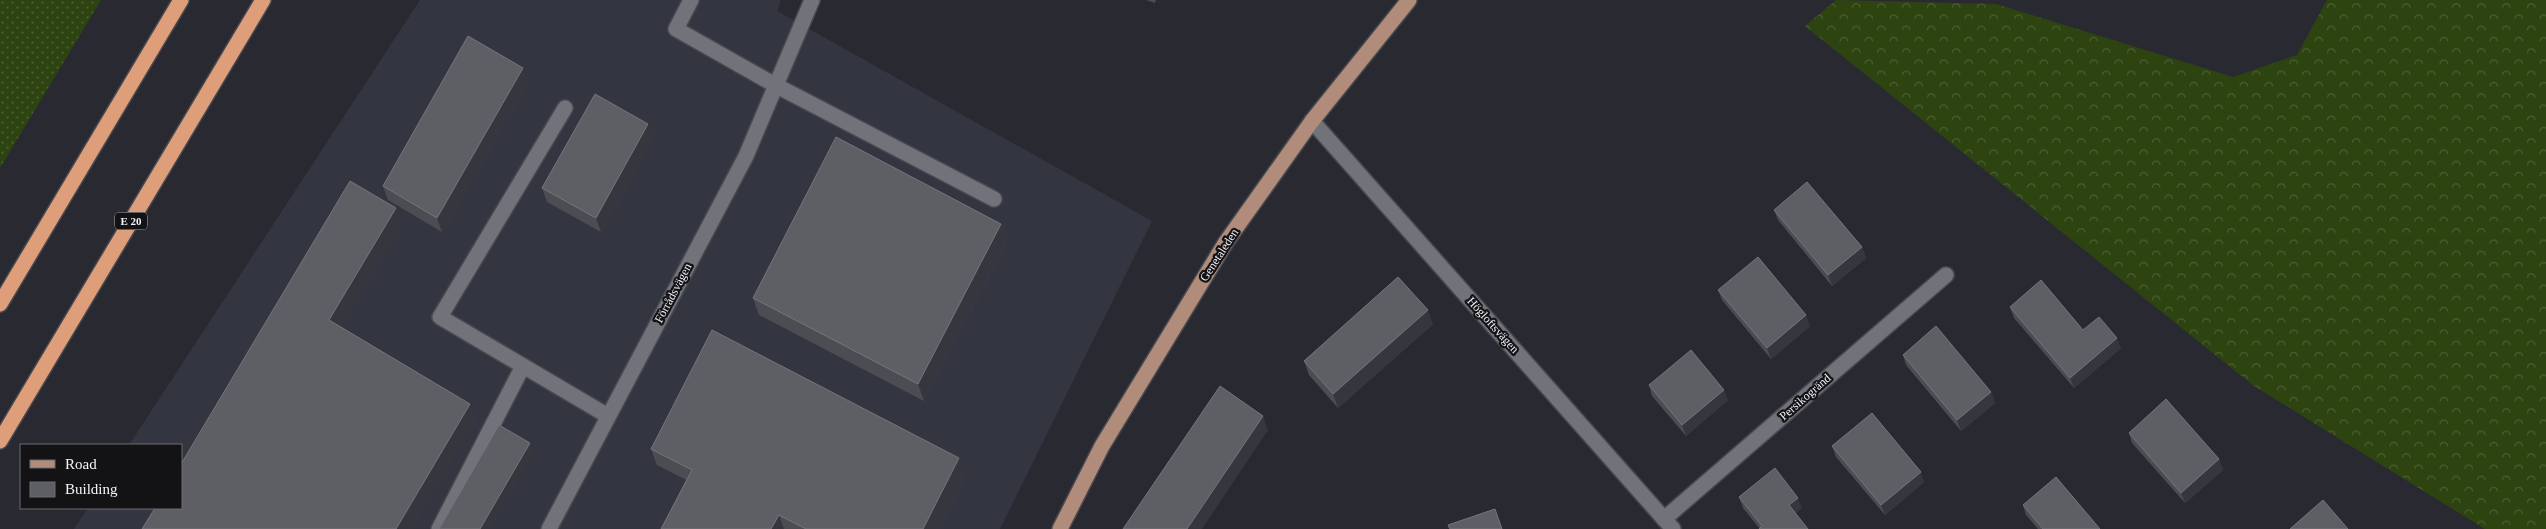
<svg xmlns="http://www.w3.org/2000/svg" width="2546" height="529" viewBox="0 0 2546 529" font-family="Georgia,serif">
<style>
.built{fill:#333541}
.grass{fill:url(#grass-dots)}
.forest{fill:url(#forest-crowns)}
.lines{fill:none;stroke-linecap:round;stroke-linejoin:round}
.minor-casing{stroke:#48494f;stroke-width:18}
.major-casing{stroke:#48494f;stroke-width:18}
.highway-casing{stroke:#48494f;stroke-width:18}
.minor{stroke:#71727a;stroke-width:15}
.major{stroke:#b28c7a;stroke-width:15}
.highway{stroke:#de9e7a;stroke-width:15}
.wall{fill:#4c4d53}
.shaded-wall{fill:#36373e}
.building{fill:#5e5e65;stroke:#75767c}
.labels{text-anchor:middle;dominant-baseline:central;stroke-width:4.5;stroke-linejoin:round;paint-order:stroke}
.shield{fill:#131316;stroke:#b0b0b4;stroke-width:1}
.shield-label{font-size:11px;font-weight:bold;fill:#f3f3f8}
.street-label{font-size:12px;fill:#f3f3f8;stroke:#131316}
</style>
<defs>
<pattern id="grass-dots" width="8" height="8" patternUnits="userSpaceOnUse" patternTransform="scale(1.25)"><rect width="8" height="8" fill="#2d4411"/><path d="M2 2h.1M6 6h.1" fill="none" stroke="#4c5f34" stroke-width="1.8" stroke-linecap="round"/></pattern>
<pattern id="forest-crowns" width="20" height="18" patternUnits="userSpaceOnUse" patternTransform="scale(1.25)"><rect width="20" height="18" fill="#2d4411"/><path d="M2 6a3 3 0 1 1 6 0M12 15a3 3 0 1 1 6 0" fill="none" stroke="#4c5f34"/></pattern>
</defs>
<rect width="100%" height="100%" fill="#292a31"/>
<path class="built" d="M420,0H781L777,11L1152,221L1000,529H74L88,508H181V445H129Z"/>
<path class="grass" d="M0,0H101L0,168Z"/>
<path class="forest" d="M1836,0L1996,4L2233,77L2297,55L2327,0H2546V529H2485L2254,386L1805,26Z"/>
<g class="lines">
<defs>
<g id="minor">
<path d="M691,0L676,29L775,85L994,199"/>
<path d="M565,108L440,317L608,416"/>
<path d="M1312,121L1673,529"/>
<path d="M1664,519L1946,275"/>
<path d="M439,529L523,366"/>
<path d="M549,529L746,156L812,0"/>
</g>
<path id="major" d="M1060,529L1102,446L1226,242L1312,121L1409,0"/>
<g id="highway">
<path d="M0,304L181,0"/>
<path d="M0,441L263,0"/>
</g>
</defs>
<use href="#minor" class="minor-casing"/>
<use href="#major" class="major-casing"/>
<use href="#highway" class="highway-casing"/>
<use href="#minor" class="minor"/>
<use href="#major" class="major"/>
<use href="#highway" class="highway"/>
</g>
<g class="wall">
<path d="M1146,0H1156L1155,3Z"/>
<path d="M528,82L442,232L388,200L383,186Z"/>
<path d="M653,138L601,232L547,202L542,188Z"/>
<path d="M1774,210L1862,247L1866,258L1832,286L1778,220Z"/>
<path d="M1001,224L1007,240L924,401L759,315L753,298Z"/>
<path d="M1718,290L1810,326L1771,359L1722,300Z"/>
<path d="M2010,307L2083,330L2121,348L2074,388L2014,318Z"/>
<path d="M1433,324L1338,408L1309,375L1304,361Z"/>
<path d="M1903,355L1991,392L1995,403L1961,431L1906,365Z"/>
<path d="M1649,385L1728,400L1686,436L1652,396Z"/>
<path d="M2129,433L2219,459L2223,470L2185,503L2132,443Z"/>
<path d="M1832,446L1924,482L1885,515L1836,457Z"/>
<path d="M651,449L965,475L938,529H661L686,480L657,465Z"/>
<path d="M1739,497L1802,508L1760,529L1743,508Z"/>
<path d="M2023,505L2100,529H2038L2026,515Z"/>
</g>
<g class="shaded-wall">
<path d="M523,68L528,82L442,232L437,218Z"/>
<path d="M648,124L653,138L601,232L596,218Z"/>
<path d="M396,208L402,225L335,336L329,320Z"/>
<path d="M1001,224L1007,240L924,401L918,384Z"/>
<path d="M1862,247L1866,258L1832,286L1828,275Z"/>
<path d="M1428,310L1433,324L1338,408L1333,394Z"/>
<path d="M1806,315L1810,326L1771,359L1767,348Z"/>
<path d="M2117,338L2121,348L2074,388L2070,378Z"/>
<path d="M1724,390L1728,400L1686,436L1682,425Z"/>
<path d="M1991,392L1995,403L1961,431L1957,420Z"/>
<path d="M470,404L476,420L412,529H396Z"/>
<path d="M1263,416L1268,430L1202,529H1187Z"/>
<path d="M530,443L534,454L490,529H480Z"/>
<path d="M959,458L965,475L938,529H923Z"/>
<path d="M2219,459L2223,470L2185,503L2181,493Z"/>
<path d="M1921,472L1924,482L1885,515L1881,505Z"/>
<path d="M1798,498L1802,508L1793,516L1789,505Z"/>
<path d="M779,515L784,529H771Z"/>
</g>
<g class="building">
<path d="M468,36L523,68L437,218L383,186Z"/>
<path d="M595,94L648,124L596,218L542,188Z"/>
<path d="M836,137L1001,224L918,384L753,298Z"/>
<path d="M350,181L396,208L329,320L470,404L396,529H142L155,508H181V464Z"/>
<path d="M1807,182L1862,247L1828,275L1774,210Z"/>
<path d="M1758,257L1806,315L1767,348L1718,290Z"/>
<path d="M1398,277L1428,310L1333,394L1304,361Z"/>
<path d="M2041,280L2083,330L2099,317L2117,338L2070,378L2010,307Z"/>
<path d="M1936,326L1991,392L1957,420L1903,355Z"/>
<path d="M712,330L959,458L923,529H806L779,515L771,529H661L692,470L651,449Z"/>
<path d="M1691,350L1724,390L1682,425L1649,385Z"/>
<path d="M1220,386L1263,416L1187,529H1123Z"/>
<path d="M2166,399L2219,459L2181,493L2129,433Z"/>
<path d="M1872,413L1921,472L1881,505L1832,446Z"/>
<path d="M499,425L530,443L480,529H439Z"/>
<path d="M1775,468L1798,498L1789,505L1808,529H1759L1762,526L1739,497Z"/>
<path d="M2056,477L2100,529H2043L2023,505Z"/>
<path d="M2323,500L2348,529H2290Z"/>
<path d="M1495,509L1502,529H1450L1448,525Z"/>
</g>
<g class="labels">
<rect class="shield" x="115" y="212.5" width="32" height="17" rx="4"/>
<g class="shield-label">
<text x="131" y="221">E 20</text>
</g>
<g class="street-label">
<text transform="translate(1219 255) rotate(-57)">Genetaleden</text>
<text transform="translate(673 293) rotate(-62)">Förrådsvägen</text>
<text transform="translate(1493 325) rotate(48)">Högloftsvägen</text>
<text transform="translate(1805 397) rotate(-41)">Persikogränd</text>
</g>
</g>
<rect x="20" y="444" width="162" height="65" fill="#131316" stroke="#6d6d70"/>
<rect x="30" y="460" width="25" height="8" fill="#b28c7a" stroke="#6d6d70"/>
<text x="65" y="469" font-size="15" fill="#f3f3f8">Road</text>
<rect x="30" y="482" width="25" height="15" fill="#5e5e65" stroke="#6d6d70"/>
<text x="65" y="494" font-size="15" fill="#f3f3f8">Building</text>
</svg>
